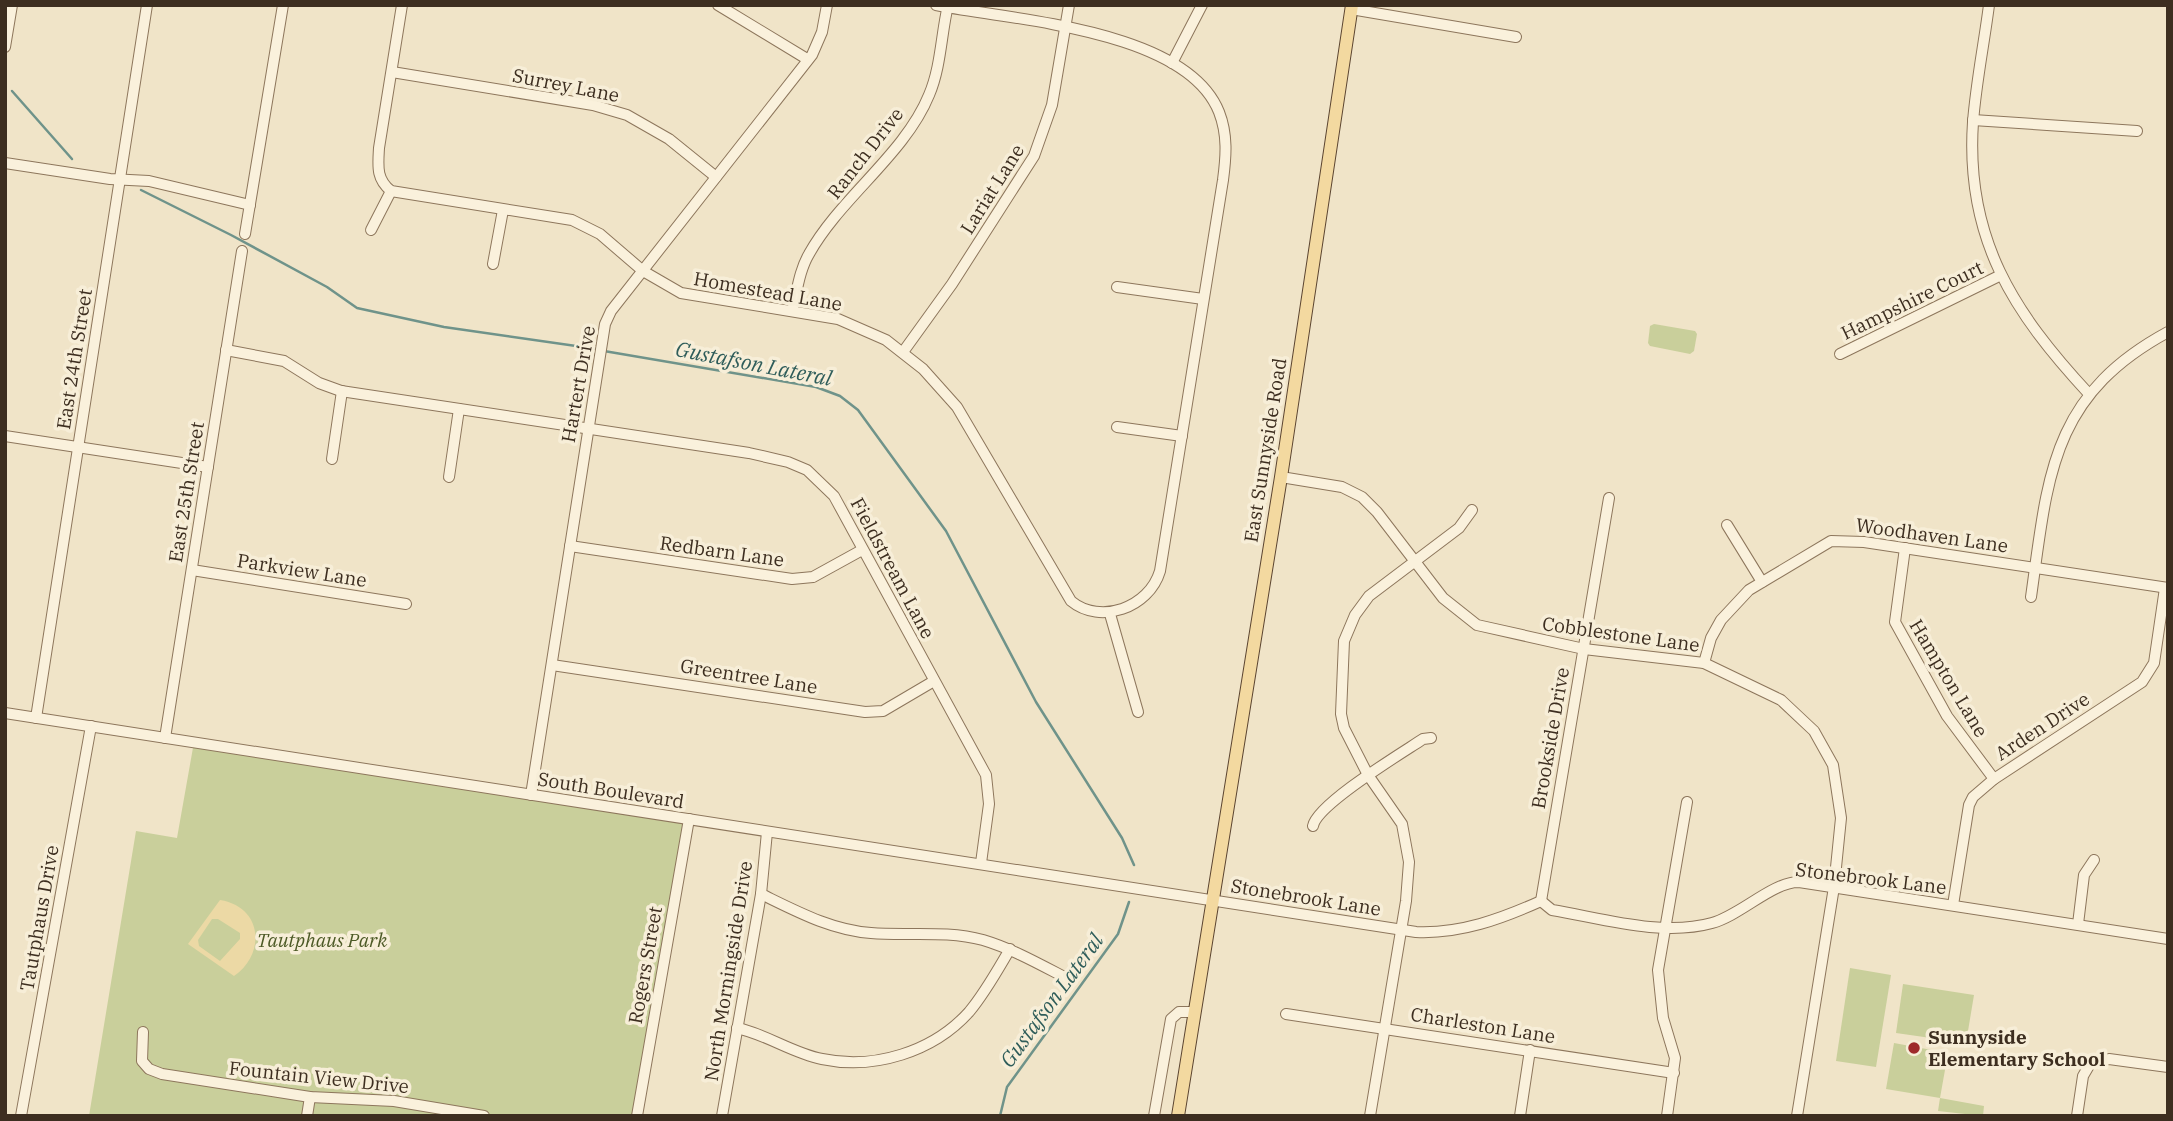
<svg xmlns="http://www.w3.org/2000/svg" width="2173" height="1121" viewBox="0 0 2173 1121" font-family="'IBM Plex Serif',serif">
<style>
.green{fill:#c9cf9b}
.sand{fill:#ecd9a5;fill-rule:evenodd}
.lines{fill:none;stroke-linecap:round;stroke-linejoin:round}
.stream{stroke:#6f938a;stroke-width:2.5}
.minor-casing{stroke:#8d765c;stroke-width:12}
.major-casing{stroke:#5b4430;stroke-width:14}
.minor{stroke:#faf1dc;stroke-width:10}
.major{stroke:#f3d9a0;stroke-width:12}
.poi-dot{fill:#9e2a2b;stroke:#f7eed8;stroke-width:2.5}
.labels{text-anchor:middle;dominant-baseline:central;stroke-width:7;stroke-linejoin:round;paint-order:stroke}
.street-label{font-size:19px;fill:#3d2e20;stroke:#f7eed8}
.park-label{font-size:19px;font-style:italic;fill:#4d5a26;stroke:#f7eed8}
.poi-label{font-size:19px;font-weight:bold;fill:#3d2e20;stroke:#f7eed8;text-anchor:start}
.water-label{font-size:21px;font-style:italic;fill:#2f5d5a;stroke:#f7eed8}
</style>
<rect width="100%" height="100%" fill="#f0e4c8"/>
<g class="green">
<path d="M1654,324L1695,331L1697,334L1694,351L1690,354L1650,346L1648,343L1650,326Z"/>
<path d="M194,742L689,819L637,1116H89L136,831L177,838Z"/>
<path d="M1850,968L1891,975L1876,1067L1836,1061Z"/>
<path d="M1903,984L1974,995L1966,1043L1896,1033Z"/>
<path d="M1894,1043L1948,1053L1940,1098L1984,1106L1983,1116L1938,1111L1940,1098L1886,1089Z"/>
</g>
<path class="sand" d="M220,900C263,907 266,954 234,976L188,944ZM212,919H218L240,933V939L220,961L199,946L198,940Z"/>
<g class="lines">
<g class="stream">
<path d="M12,91L72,159"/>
<path d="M141,190L231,235L327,287L357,308L444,327L597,349"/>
<path d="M604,351L816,387L840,396L858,410L946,531L1036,702L1122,838L1134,865"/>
<path d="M1000,1116L1007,1087L1118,934L1129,902"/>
</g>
<defs>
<g id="minor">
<path d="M402,5L379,148C378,166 376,179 391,191L572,220L600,234L643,271L681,293L838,319L886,340L923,369L957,407L1071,601C1100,625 1149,608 1160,571L1223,180C1226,157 1228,135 1219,112C1186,29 1011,20 936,5"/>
<path d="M718,5L807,59"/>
<path d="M1989,5C1984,44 1976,83 1973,122C1965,239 2014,313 2089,394"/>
<path d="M1351,9L1516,37"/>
<path d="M5,47L12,5"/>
<path d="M1172,63L1202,5"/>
<path d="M392,72L593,105L627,115L669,139L716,177"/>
<path d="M1973,120L2137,131"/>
<path d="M5,163L110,179L149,181L250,205"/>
<path d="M371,230L391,191"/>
<path d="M245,234L283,5"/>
<path d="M493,264L503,210"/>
<path d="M1117,287L1203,299"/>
<path d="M792,311C797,292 799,271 809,254C840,198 905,154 929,95C941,67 941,35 948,5"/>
<path d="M226,350L284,361L319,383L341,391L749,453L788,462L807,470L834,496L986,775L989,804L981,863"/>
<path d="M903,352L952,284L1034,156L1052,105L1069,5"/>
<path d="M1840,354L1999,276"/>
<path d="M1117,427L1182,436"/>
<path d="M5,436L208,467"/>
<path d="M332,459L342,391"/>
<path d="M449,477L459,409"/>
<path d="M1281,477L1342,487L1362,497L1377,512L1443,598L1477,625L1584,649L1704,663L1781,700L1814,731L1833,765L1841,818L1834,887L1797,1116"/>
<path d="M1727,525L1762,582"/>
<path d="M570,546L792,579L813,577L862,550"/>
<path d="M1905,548L1895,622L1947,716L1994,779"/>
<path d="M192,570L406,604"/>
<path d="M2031,597C2048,477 2050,396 2168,332"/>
<path d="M1110,614L1138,712"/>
<path d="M1704,663L1711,638L1721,620L1749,590L1831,541L1864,542L2168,588"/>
<path d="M552,665L865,712L883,711L934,681"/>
<path d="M5,713L1416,932C1460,934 1501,919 1541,901"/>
<path d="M36,718L147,5"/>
<path d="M165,738L242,251"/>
<path d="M531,795L605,324L611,311L812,55L822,32L827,5"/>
<path d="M1313,826C1317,804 1402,753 1423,739L1431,738"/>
<path d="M761,894C796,911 831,930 871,933C908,936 946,930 983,940C1013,949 1041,965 1070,980"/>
<path d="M1541,901L1552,910C1601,918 1662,937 1712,923C1741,915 1772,882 1799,882L2168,939"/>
<path d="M1541,901L1609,498"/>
<path d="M1953,905L1969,805L1973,797L1994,779L2142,682L2154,663L2165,588"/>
<path d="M2078,924L2084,875L2094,860"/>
<path d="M1286,1014L1674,1073"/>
<path d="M737,1028C766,1034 792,1053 822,1059C874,1070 933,1052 969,1012C985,993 997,971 1010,949"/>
<path d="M143,1032L142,1061L149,1069L162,1074L310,1097L394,1101L484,1116"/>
<path d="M21,1116L91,726"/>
<path d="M307,1116L310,1097"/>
<path d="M637,1116L689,819"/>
<path d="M722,1116L761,894L767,832"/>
<path d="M1154,1116L1171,1019L1179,1012H1195"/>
<path d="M1370,1116L1406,901L1409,862L1402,824L1368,775L1344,728L1341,714L1344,641L1355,615L1369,596L1459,528L1472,510"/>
<path d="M1520,1116L1530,1050"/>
<path d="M1667,1116L1675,1058L1663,1018L1658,970L1687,802"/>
<path d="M2077,1116L2083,1076L2090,1064L2109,1059L2168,1067"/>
</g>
<path id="major" d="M1178,1116L1281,477L1352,5"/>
</defs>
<use href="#minor" class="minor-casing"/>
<use href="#major" class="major-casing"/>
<use href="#minor" class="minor"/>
<use href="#major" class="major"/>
</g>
<circle class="poi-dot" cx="1914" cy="1048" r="7"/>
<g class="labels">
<g class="street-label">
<text transform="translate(566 85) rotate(11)">Surrey Lane</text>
<text transform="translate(865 153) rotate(-52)">Ranch Drive</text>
<text transform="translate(992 189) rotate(-58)">Lariat Lane</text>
<text transform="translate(768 291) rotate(10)">Homestead Lane</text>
<text transform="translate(1912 300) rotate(-26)">Hampshire Court</text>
<text transform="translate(74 359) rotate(-81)">East 24th Street</text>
<text transform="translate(578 384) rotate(-80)">Hartert Drive</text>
<text transform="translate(1265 450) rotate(-81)">East Sunnyside Road</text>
<text transform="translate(186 492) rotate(-81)">East 25th Street</text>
<text transform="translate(1932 535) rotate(8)">Woodhaven Lane</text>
<text transform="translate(722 551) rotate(8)">Redbarn Lane</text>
<text transform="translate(893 568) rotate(62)">Fieldstream Lane</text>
<text transform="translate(302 570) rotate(9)">Parkview Lane</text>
<text transform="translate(1621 634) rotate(8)">Cobblestone Lane</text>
<text transform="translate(749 676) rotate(9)">Greentree Lane</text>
<text transform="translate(1949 678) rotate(59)">Hampton Lane</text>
<text transform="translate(2042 726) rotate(-33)">Arden Drive</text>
<text transform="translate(1550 738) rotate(-80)">Brookside Drive</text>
<text transform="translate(611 790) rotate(9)">South Boulevard</text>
<text transform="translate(1871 878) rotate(7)">Stonebrook Lane</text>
<text transform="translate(1306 897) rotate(9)">Stonebrook Lane</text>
<text transform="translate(39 918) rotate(-80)">Tautphaus Drive</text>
<text transform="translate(645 965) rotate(-80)">Rogers Street</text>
<text transform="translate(728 971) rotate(-81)">North Morningside Drive</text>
<text transform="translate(1483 1025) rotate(9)">Charleston Lane</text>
<text transform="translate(319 1077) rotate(6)">Fountain View Drive</text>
</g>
<g class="park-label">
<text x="322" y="940">Tautphaus Park</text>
</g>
<g class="poi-label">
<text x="1928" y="1037">Sunnyside<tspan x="1928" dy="22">Elementary School</tspan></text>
</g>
<g class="water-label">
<text transform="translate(754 363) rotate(11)">Gustafson Lateral</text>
<text transform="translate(1051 1000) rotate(-54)">Gustafson Lateral</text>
</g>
</g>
<rect width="2173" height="1121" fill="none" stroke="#3d2e20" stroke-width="14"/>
</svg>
